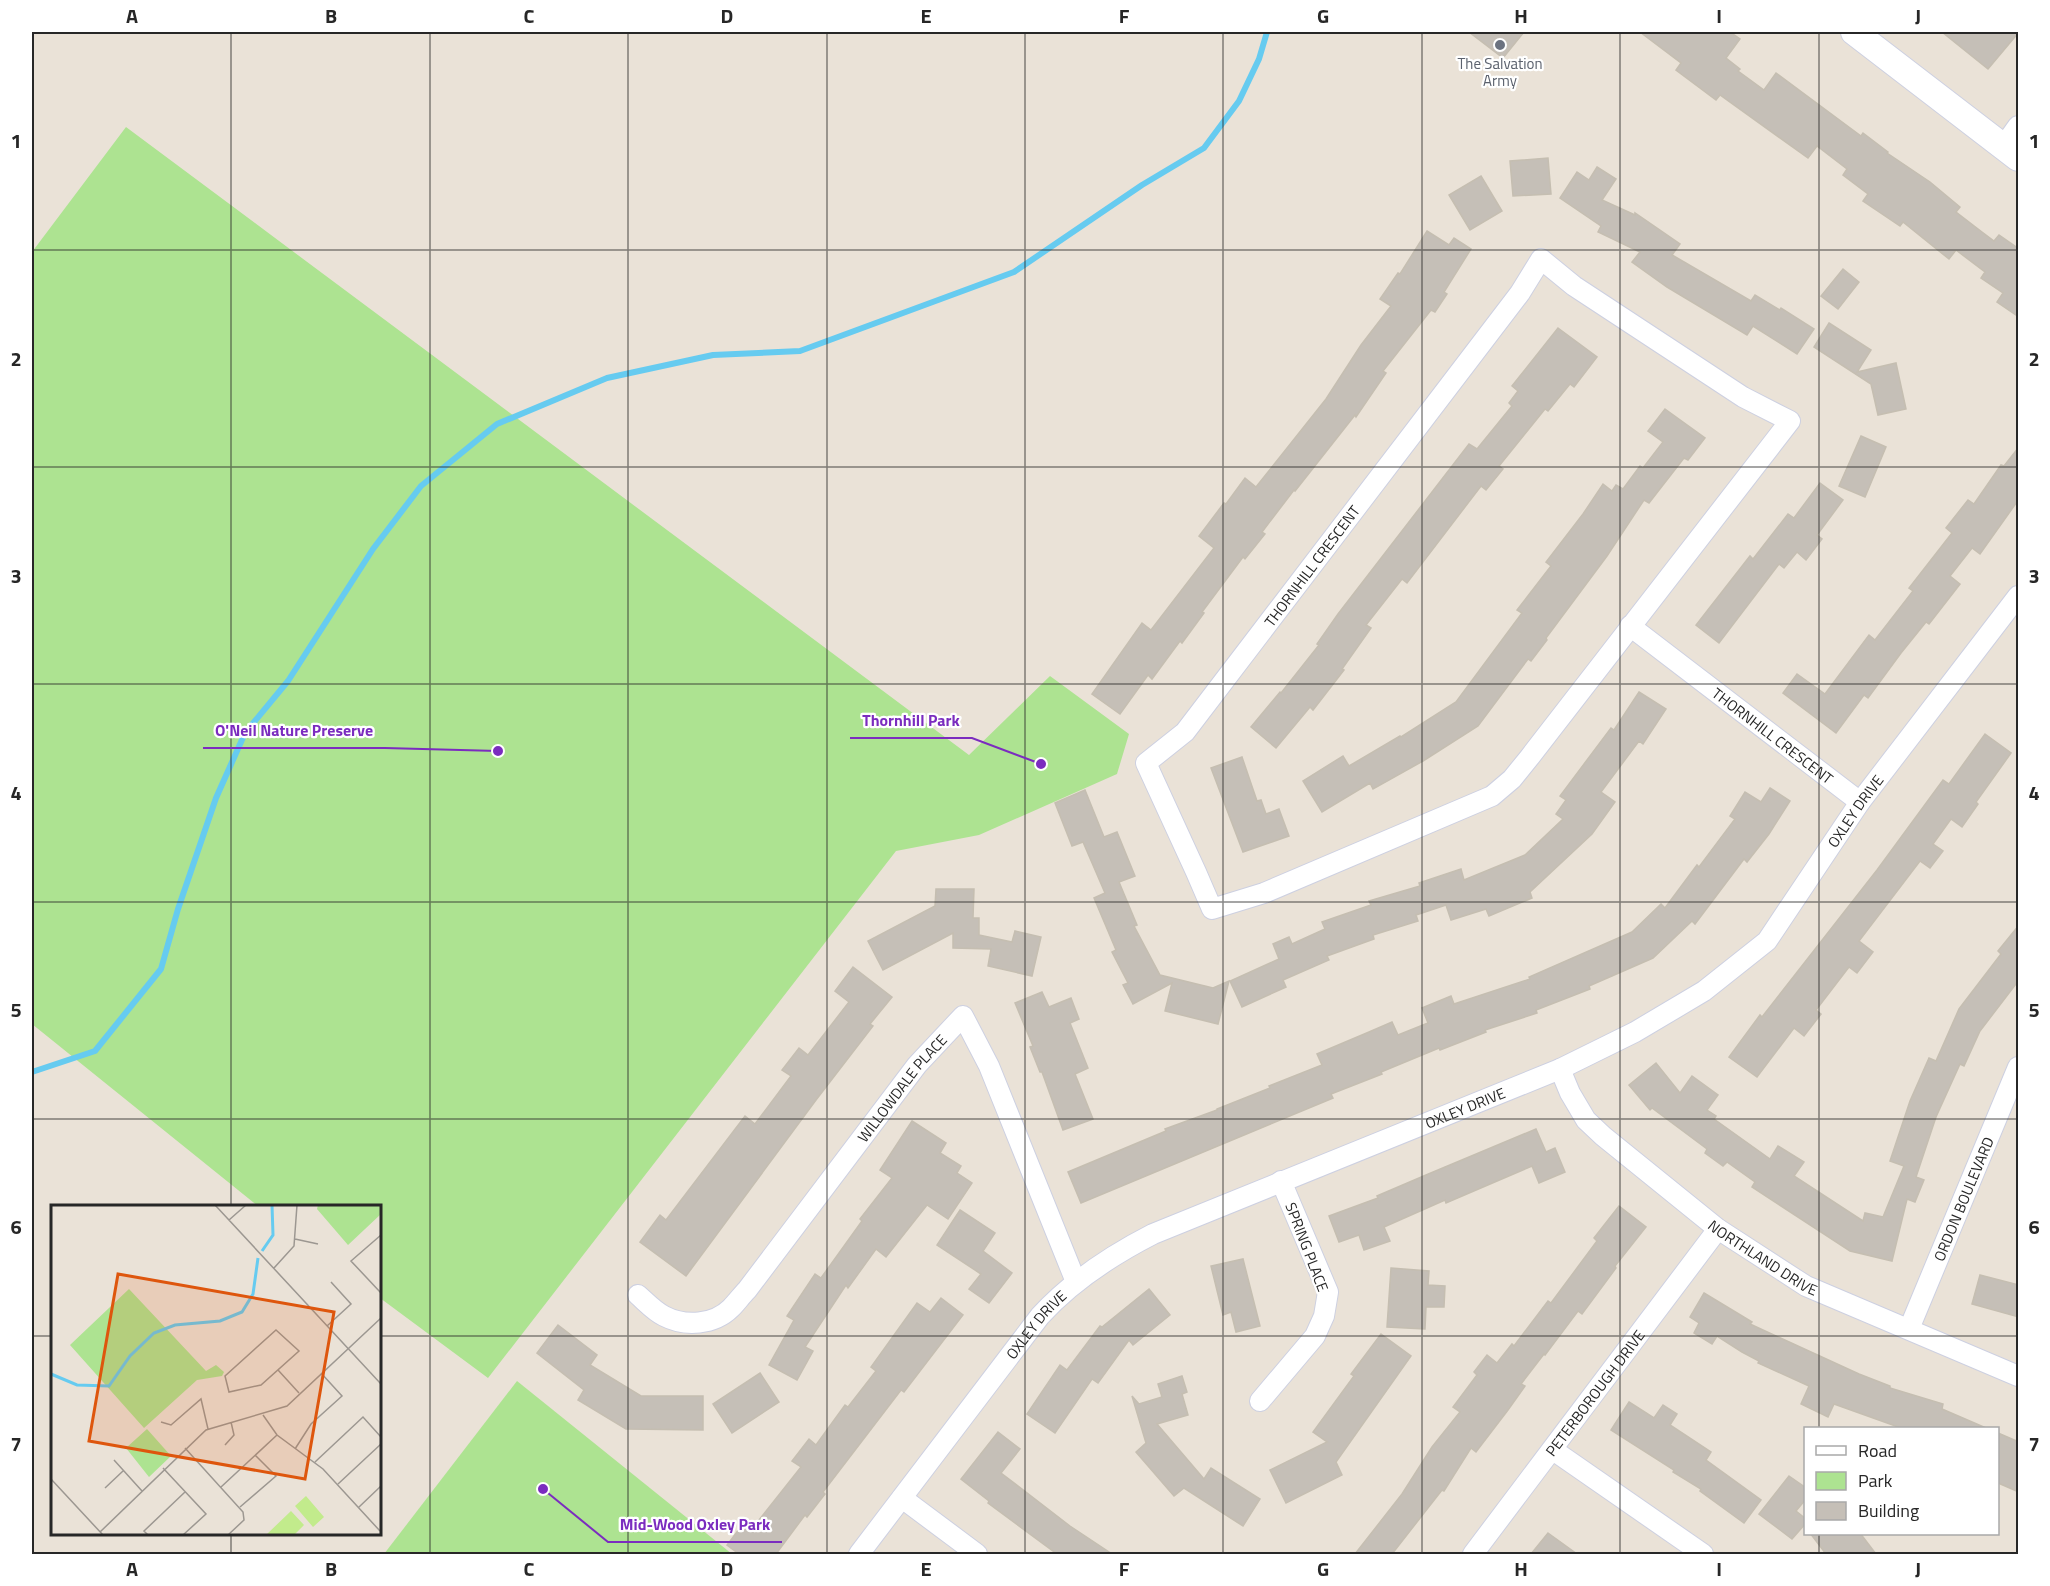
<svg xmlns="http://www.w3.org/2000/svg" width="2050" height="1586" viewBox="0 0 2050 1586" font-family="'Titillium Web',sans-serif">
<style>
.green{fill:#ade391}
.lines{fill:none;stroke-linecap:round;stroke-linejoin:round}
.stream{stroke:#66cbf0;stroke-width:6}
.building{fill:#c5bfb7;stroke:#c5beb1;stroke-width:1.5}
.minor-casing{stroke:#cdd0e1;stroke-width:22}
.tertiary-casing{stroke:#cdd0e1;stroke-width:28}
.minor{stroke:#fff;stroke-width:20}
.tertiary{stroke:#fff;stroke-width:26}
.grid{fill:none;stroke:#272727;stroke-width:1.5;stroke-opacity:0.55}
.worship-dot{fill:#6b7280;stroke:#fff;stroke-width:2}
.labels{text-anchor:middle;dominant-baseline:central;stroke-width:4.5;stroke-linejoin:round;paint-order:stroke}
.worship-label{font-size:15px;fill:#5b616d;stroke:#fff}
.street-label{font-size:15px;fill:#272727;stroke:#fff}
.inset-river{fill:none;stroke:#66cbf0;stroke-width:3}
.inset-road{fill:none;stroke:#9c9791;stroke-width:1.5}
.view{fill:#de560d;fill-opacity:0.15;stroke:#de560d;stroke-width:3}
.inset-edge{fill:none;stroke:#272727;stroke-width:3}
.leader{fill:none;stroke:#7b2cbf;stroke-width:2}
.callout-dot{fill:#7b2cbf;stroke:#fff;stroke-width:2}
.callout-label{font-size:16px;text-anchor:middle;font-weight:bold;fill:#7b2cbf;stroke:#fff;stroke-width:4.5;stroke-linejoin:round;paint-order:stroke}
.neatline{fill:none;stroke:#272727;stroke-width:2}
.grid-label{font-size:20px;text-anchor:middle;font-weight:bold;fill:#272727}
</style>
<rect width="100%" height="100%" fill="#eae2d7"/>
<g class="green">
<path d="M126,127L969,755L1050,676L1129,734L1117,774L979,835L896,851L488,1378L380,1298V1206H258L32,1024V252Z"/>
<path d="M517,1381L732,1554H384Z"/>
</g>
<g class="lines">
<path class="stream" d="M32,1072L95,1051L161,969L178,909L216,798L245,733L288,681L373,549L421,486L497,424L607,378L713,355L800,351L1014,272L1142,185L1204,148L1239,101L1259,59L1267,32"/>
</g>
<g class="building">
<path d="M1469,32H1524L1503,58Z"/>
<path d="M1640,32H1730L1740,39L1726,58L1740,69L1738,71L1764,90L1776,73L1861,136L1863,133L1888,152L1887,153L1930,182L1960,207L1956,212L1982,232L1994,241L1999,235L2019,249V317L1997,302L2003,293L1981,278L1985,272L1956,250L1949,259L1903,222L1900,226L1863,201L1868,194L1843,175L1847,169L1817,146L1808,158L1720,95L1716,100L1676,70L1681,63Z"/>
<path d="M1942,32H2019L1988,69Z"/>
<path d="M1548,158L1551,194L1513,196L1510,161Z"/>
<path d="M1597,167L1616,179L1602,200L1635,215V213L1680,244L1672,255L1751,301L1755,295L1780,310L1781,308L1814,329L1797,354L1753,326L1747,335L1667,287L1632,262L1640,252L1598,232L1601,226L1560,198L1577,172L1589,180Z"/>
<path d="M1481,176L1502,211L1470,230L1449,195Z"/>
<path d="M1427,231L1449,245L1454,238L1471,249L1444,292L1447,294L1435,312L1431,310L1383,371L1386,373L1356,417L1355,415L1295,491L1294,490L1262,532L1265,534L1245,559L1243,557L1202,612L1204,613L1182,643L1180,641L1152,679L1148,675L1120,714L1092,694L1142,623L1151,630L1214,548L1199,536L1224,503L1226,504L1245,478L1256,487L1326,399L1361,345L1391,306L1380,299L1398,273L1400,274Z"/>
<path d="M1843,269L1859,282L1838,309L1821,296Z"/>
<path d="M1829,323L1871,350L1857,372L1896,363L1906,409L1878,415L1871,384L1814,347Z"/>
<path d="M1558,328L1597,357L1574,387L1570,384L1548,411L1545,409L1499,466L1503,469L1486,490L1481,486L1407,583L1402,579L1366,625L1371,628L1342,669L1344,670L1313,710L1310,707L1276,748L1251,727L1280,692L1281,693L1319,645L1317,644L1338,614L1469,444L1477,449L1512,406L1509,403L1518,391L1512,386Z"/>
<path d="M1665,409L1705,438L1688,460L1684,458L1649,503L1644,500L1607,556L1546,638L1547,640L1531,661L1528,659L1478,726L1423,761L1373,789L1370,783L1322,812L1303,781L1343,756L1349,766L1400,736L1401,737L1456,702L1522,613L1517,610L1551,566L1546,562L1583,514L1603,484L1612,491L1616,485L1623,489L1640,466L1643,468L1663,442L1648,431Z"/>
<path d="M1861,436L1886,447L1865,497L1839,486Z"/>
<path d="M2019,447V499L1980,554L1972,548L1950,576L1960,584L1929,624L1926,622L1901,653L1868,698L1864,695L1836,733L1783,693L1797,674L1825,694L1869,635L1875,640L1913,591L1909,588L1952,533L1946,528L1968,500L1974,504L2001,465L2004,466Z"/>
<path d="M1820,483L1843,500L1817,535L1822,539L1806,560L1797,552L1784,568L1779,564L1719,643L1696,625L1750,556L1753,559L1788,514L1794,518Z"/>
<path d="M1639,692L1666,709L1643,744L1639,741L1601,792L1615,802L1592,834L1530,892L1532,898L1489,916L1486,909L1451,920L1446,905L1416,915L1418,921L1373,935L1374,939L1327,956L1329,960L1283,980L1286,987L1242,1007L1230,981L1279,959L1273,944L1289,937L1292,944L1325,929L1322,922L1371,905L1369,901L1420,886L1419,883L1461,869L1464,880L1525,855L1563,819L1556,814L1566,800L1560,796L1611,728L1614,730Z"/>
<path d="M1985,734L2011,753L1976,802L1978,804L1962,827L1951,819L1933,844L1943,851L1930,868L1920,861L1859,941L1873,952L1857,973L1849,967L1816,1010L1821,1014L1804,1036L1794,1028L1757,1077L1729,1057L1760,1015L1762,1017L1877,870L1943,780L1949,784Z"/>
<path d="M1242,757L1257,801L1261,800L1266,814L1279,809L1289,836L1243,852L1211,768Z"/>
<path d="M1770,788L1790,801L1769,834L1747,862L1744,859L1695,924L1692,921L1653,958L1589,986L1590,989L1536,1010L1537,1013L1485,1030L1486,1032L1440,1050L1439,1048L1381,1072L1382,1074L1331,1094L1333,1098L1081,1203L1068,1172L1166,1131L1165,1129L1217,1110V1109L1270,1088L1269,1086L1322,1065L1317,1054L1369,1032L1392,1022L1398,1035L1428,1023L1422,1008L1451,996L1454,1004L1530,979L1529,977L1632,932L1661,904L1665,908L1697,865L1699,867L1735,819L1730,816L1745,792L1761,802Z"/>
<path d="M1085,790L1104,837L1117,832L1135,876L1119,882L1137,925L1134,926L1160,975L1213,988L1229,981L1218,1024L1165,1011L1172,983L1133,1004L1123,985L1128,983L1112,952L1116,950L1094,898L1105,893L1083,842L1072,846L1055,803Z"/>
<path d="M936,889H974L973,918H979V935L1012,942L1015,931L1041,937L1032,976L988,966L991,949L953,948V933L883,970L868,941L935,906Z"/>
<path d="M2019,925V980L1980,1031L1964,1066L1960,1064L1936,1117L1916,1177L1924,1180L1915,1202L1907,1199L1892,1261L1850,1251L1752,1187L1755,1182L1727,1162L1723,1166L1705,1153L1707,1149L1652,1108L1650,1110L1629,1085L1656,1063L1680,1093L1692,1076L1718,1095L1707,1110L1716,1116L1714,1119L1770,1159L1778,1146L1804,1162L1794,1176L1863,1221L1865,1213L1883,1217L1904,1166L1890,1161L1910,1101L1929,1058L1936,1061L1959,1009L2001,954L1998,951Z"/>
<path d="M853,967L892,997L870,1024L873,1026L816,1100L686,1276L640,1242L660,1215L666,1220L745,1116L755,1124L791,1076L782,1070L799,1048L808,1055L849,1002L835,991Z"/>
<path d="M1042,992L1049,1007L1071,998L1079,1019L1070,1023L1088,1068L1075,1074L1093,1119L1063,1130L1042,1072H1040L1030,1047L1033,1046L1015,1003Z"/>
<path d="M912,1121L946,1143L940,1153L961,1166L957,1173L972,1183L948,1219L927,1205L886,1257L876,1249L848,1288L846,1285L805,1347L813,1351L797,1380L769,1365L794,1320L787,1316L815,1274L821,1278L862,1221L860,1219L892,1178L880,1170Z"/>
<path d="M1536,1129L1546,1152L1555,1148L1565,1172L1539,1183L1532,1166L1446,1203L1445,1200L1384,1227L1390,1241L1364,1250L1359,1235L1339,1242L1329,1216L1378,1198L1377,1196L1426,1175Z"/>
<path d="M1619,1206L1646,1227L1615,1266L1616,1268L1582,1314L1578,1311L1545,1355L1544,1354L1521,1384L1525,1386L1508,1410L1476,1452L1471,1448L1444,1491L1442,1490L1392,1554H1355L1402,1494L1432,1447L1460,1412L1453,1407L1477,1375L1474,1372L1487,1355L1497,1363L1512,1344L1514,1346L1548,1301L1551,1303L1597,1241L1594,1238Z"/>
<path d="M960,1210L995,1233L983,1251L1012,1273L989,1303L969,1289L981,1274L937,1245Z"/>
<path d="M1243,1259L1260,1326L1236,1332L1231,1312L1223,1315L1211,1266Z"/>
<path d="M1391,1268L1429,1271L1428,1285L1445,1286L1444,1307H1426L1425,1329L1387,1327Z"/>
<path d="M1980,1275L2019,1285V1317L1972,1304Z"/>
<path d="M1149,1289L1170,1315L1133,1345L1129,1340L1098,1383L1092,1379L1055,1433L1027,1414L1060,1365L1067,1370L1100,1326L1102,1327Z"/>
<path d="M1704,1293L1752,1322L1750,1324L1859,1374L1890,1386V1388L1943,1404L1942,1409L1986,1428H1901L1834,1404L1828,1417L1801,1404L1809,1386L1758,1363L1759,1361L1742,1352L1717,1336L1712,1344L1694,1333L1699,1323L1690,1317Z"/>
<path d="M941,1298L963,1315L904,1392L901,1390L823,1492L825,1494L807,1517L805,1515L776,1554H739L727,1545L743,1524L751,1530L801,1467L792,1461L809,1439L816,1445L845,1405L848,1407L876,1371L871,1367L917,1303L930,1312Z"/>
<path d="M558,1325L597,1355L590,1365L641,1396H703V1430L626,1429L578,1400L584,1390L537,1353Z"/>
<path d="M1381,1334L1411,1356L1336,1462L1342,1475L1286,1503L1270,1470L1327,1442L1313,1432L1354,1376L1351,1374Z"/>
<path d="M760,1373L779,1402L732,1433L713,1404Z"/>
<path d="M1182,1376L1187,1392L1182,1394L1188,1415L1157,1424L1204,1479L1211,1468L1260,1499L1243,1526L1184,1488L1174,1496L1136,1452L1146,1443L1132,1396L1139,1404L1162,1397L1158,1384Z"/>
<path d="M1629,1402L1654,1418L1663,1405L1677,1414L1670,1425L1711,1452L1706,1460L1761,1500L1744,1523L1700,1491L1701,1489L1673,1472L1674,1470L1611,1430Z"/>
<path d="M998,1432L1020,1449L1001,1473L1070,1526L1112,1554H1057L988,1503L989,1501L961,1479Z"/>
<path d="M1998,1433L2019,1442V1492L1998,1483Z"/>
<path d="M1789,1476L1806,1488V1499L1796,1511L1806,1519V1523L1792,1539L1759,1514Z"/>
<path d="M1548,1533L1577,1554H1531Z"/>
<path d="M1810,1533H1860L1876,1554H1826Z"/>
</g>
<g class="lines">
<defs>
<g id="minor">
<path d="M2003,147L2018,126"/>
<path d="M1541,259L1574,286L1743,397L1790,421L1529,758L1512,779L1492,796L1264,893L1212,909L1196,872L1146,763L1185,732L1520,293Z"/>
<path id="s1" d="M1630,626L1860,802"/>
<path id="s2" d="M1560,1069L1570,1093L1586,1120L1603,1136L1718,1229L1806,1286L2018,1376"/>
<path id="s3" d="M638,1295C646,1302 654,1311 664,1316C685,1327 714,1325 731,1308C737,1302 741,1296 747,1290L917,1065L963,1016L989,1066L1076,1282"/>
<path id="s4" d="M1909,1329L2018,1067"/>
<path d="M1260,1401L1315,1336L1324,1316L1328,1292L1281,1181"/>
<path d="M1553,1450L1703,1554"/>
<path d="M902,1498L977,1554"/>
<path id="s5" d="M859,1554L1040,1316C1072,1281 1110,1256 1153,1234L1560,1069L1635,1032L1704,991L1767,941L1860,802L2018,596"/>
<path id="s6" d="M1473,1554L1718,1229"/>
</g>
<path id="tertiary" d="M1854,32L2018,158"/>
</defs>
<use href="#minor" class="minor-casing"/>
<use href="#tertiary" class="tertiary-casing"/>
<use href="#minor" class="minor"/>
<use href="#tertiary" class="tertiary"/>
</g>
<path class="grid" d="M231,32V1206M430,32V1554M628,32V1554M827,32V1554M1025,32V1554M1223,32V1554M1422,32V1554M1620,32V1554M1819,32V1428M32,250H2018M32,467H2018M32,684H2018M32,902H2018M32,1119H2018M32,1336H52M380,1336H2018M231,1534V1554M1819,1534V1554"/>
<circle class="worship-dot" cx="1500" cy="45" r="6"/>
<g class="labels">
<g class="worship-label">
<text x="1500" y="63">The Salvation<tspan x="1500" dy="17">Army</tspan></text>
</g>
<g class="street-label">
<text transform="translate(1312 566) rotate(-53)">THORNHILL CRESCENT</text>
<text stroke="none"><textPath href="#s1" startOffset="180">THORNHILL CRESCENT</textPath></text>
<text stroke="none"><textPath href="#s5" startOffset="1280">OXLEY DRIVE</textPath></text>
<text stroke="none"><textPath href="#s3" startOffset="384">WILLOWDALE PLACE</textPath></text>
<text stroke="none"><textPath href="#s5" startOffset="776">OXLEY DRIVE</textPath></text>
<text stroke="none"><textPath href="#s4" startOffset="141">ORDON BOULEVARD</textPath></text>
<text transform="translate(1307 1247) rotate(69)">SPRING PLACE</text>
<text stroke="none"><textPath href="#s2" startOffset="282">NORTHLAND DRIVE</textPath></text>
<text stroke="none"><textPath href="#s5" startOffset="290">OXLEY DRIVE</textPath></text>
<text stroke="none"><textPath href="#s6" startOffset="202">PETERBOROUGH DRIVE</textPath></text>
</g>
</g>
<g transform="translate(51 1205)">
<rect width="330" height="330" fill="#eae2d7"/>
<path d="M267,0H330V9L297,40L266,4ZM78,84L155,166L165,160L173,167L171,171L146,175L93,223L19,140ZM96,224L120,251L98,272L75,243Z" fill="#ade391"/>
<path d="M255,291L273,312L262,322L244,301ZM240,306L253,320L243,330H215Z" fill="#c2eb8c"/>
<path class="inset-river" d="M211,46L222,30L221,0M0,169L26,180L58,181L79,151L103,128L124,120L169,116L191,107L202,89L207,53"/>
<path class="inset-road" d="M164,0L330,179M178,15L195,0M330,30L300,56L330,88M244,34L267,39M223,63L243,41L246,0M276,121L300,99L280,77M225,125L248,146L210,180L178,187L174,171ZM227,165L248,188M212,210L226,230L272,264L329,326M110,217L120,220L150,194L157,224M174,240L183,230L180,217M134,243L192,307L193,315L177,330M244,244L260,219L291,191L270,168M63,255L91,286M264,257L312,212L330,232M112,263L155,309L132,330M0,274L52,330M287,279L330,239M170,282L226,230M54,283L72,266M189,302L225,271L204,250M308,302L330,281M49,327L155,225L236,201L330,113M97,330L93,326L134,287"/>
<path class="view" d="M67,69L283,107L254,274L38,236Z"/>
<rect width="330" height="330" class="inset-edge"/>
</g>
<path class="leader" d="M1041 764L972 738H850M498 751L385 748H203M543 1489L608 1542H782"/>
<g class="callout-dot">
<circle cx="1041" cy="764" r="6"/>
<circle cx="498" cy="751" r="6"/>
<circle cx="543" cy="1489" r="6"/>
</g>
<g class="callout-label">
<text x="911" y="726">Thornhill Park</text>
<text x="294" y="736">O'Neil Nature Preserve</text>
<text x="695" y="1530">Mid-Wood Oxley Park</text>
</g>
<rect width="2050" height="1586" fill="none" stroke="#ffffff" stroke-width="66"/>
<rect x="1804" y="1427" width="195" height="108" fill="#ffffff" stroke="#a9a9a9" stroke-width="1.5"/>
<rect x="1816" y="1446" width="30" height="9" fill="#ffffff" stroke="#a9a9a9" stroke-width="1.5"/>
<text x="1858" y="1457" font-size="18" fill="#272727">Road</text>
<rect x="1816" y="1472" width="30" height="18" fill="#ade391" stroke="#a9a9a9" stroke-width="1.5"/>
<text x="1858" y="1487" font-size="18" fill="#272727">Park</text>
<rect x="1816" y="1502" width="30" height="18" fill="#c5bfb7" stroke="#a9a9a9" stroke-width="1.5"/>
<text x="1858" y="1517" font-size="18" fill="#272727">Building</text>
<rect x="33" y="33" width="1984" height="1520" class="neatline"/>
<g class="grid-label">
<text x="132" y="23">A</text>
<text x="331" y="23">B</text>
<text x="529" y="23">C</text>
<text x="727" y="23">D</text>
<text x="926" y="23">E</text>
<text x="1124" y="23">F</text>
<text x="1323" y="23">G</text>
<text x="1521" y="23">H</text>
<text x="1719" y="23">I</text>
<text x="1918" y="23">J</text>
<text x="16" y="148">1</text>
<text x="2034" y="148">1</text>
<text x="16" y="366">2</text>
<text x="2034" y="366">2</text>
<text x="16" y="583">3</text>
<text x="2034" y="583">3</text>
<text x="16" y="800">4</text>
<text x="2034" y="800">4</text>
<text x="16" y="1017">5</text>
<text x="2034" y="1017">5</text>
<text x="16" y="1234">6</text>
<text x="2034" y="1234">6</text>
<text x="16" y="1451">7</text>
<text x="2034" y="1451">7</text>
<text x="132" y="1576">A</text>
<text x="331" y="1576">B</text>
<text x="529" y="1576">C</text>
<text x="727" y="1576">D</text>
<text x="926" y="1576">E</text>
<text x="1124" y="1576">F</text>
<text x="1323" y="1576">G</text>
<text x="1521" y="1576">H</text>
<text x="1719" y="1576">I</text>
<text x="1918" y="1576">J</text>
</g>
</svg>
